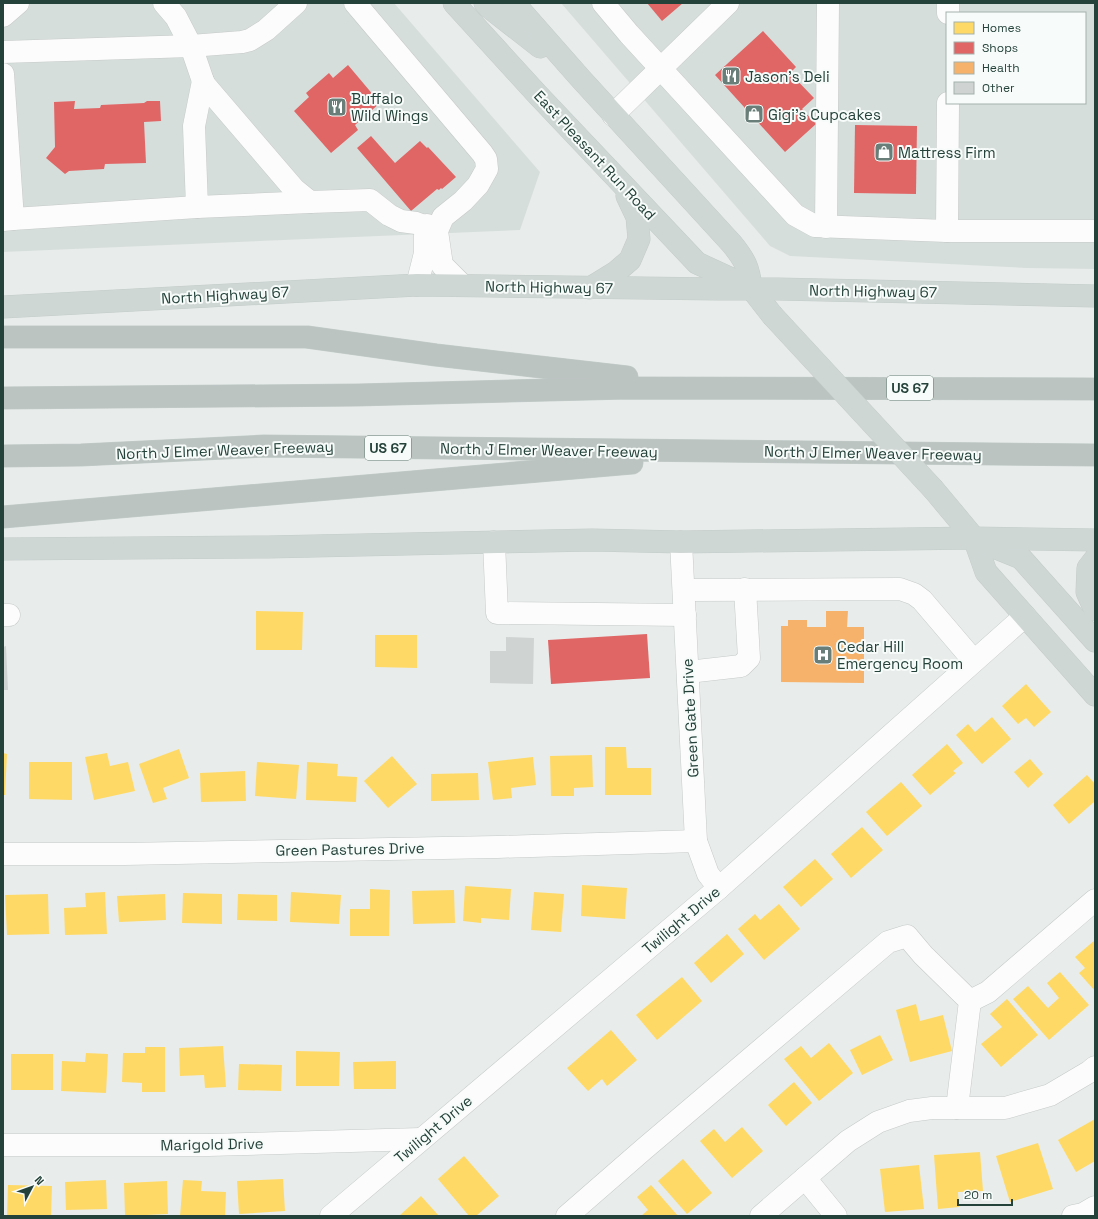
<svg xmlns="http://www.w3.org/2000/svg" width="1098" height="1219" viewBox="0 0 1098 1219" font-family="'Space Grotesk',sans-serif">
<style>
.built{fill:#d6dedb;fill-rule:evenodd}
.homes{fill:#ffd966}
.shops{fill:#e06666}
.health{fill:#f6b26b}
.building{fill:#cfd4d2}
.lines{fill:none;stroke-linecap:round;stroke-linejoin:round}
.minor-casing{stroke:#c5cac8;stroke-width:23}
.major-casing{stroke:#c3ccc9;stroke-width:23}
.highway-casing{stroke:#c3ccc9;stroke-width:23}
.minor{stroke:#fcfcfc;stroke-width:22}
.major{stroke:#cfd7d5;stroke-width:22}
.highway{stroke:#bcc4c2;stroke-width:22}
.major-bridge-casing{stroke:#c3ccc9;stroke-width:23;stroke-linecap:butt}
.major-bridge{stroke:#cfd7d5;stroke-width:22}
.labels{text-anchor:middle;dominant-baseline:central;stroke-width:4;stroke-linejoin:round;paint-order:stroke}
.shield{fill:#f7fbf9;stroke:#637a73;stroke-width:1}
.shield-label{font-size:14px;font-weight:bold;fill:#24423a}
.poi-label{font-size:15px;fill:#24423a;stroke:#f7fbf9;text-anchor:start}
.street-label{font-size:15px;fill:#24423a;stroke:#f7fbf9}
</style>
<rect width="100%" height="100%" fill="#e8edeb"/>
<g class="built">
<path d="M3,3H394L540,172L520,230L3,252Z"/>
<path d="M561,3H1095V269L1026,268L790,256L770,246ZM947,13H1085V103H947Z"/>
</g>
<g class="homes">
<path d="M256,611L303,612L302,650H256Z"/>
<path d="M375,635H417V668L375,667Z"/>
<path d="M1026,684L1051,712L1034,727L1026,718L1018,724L1002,706Z"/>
<path d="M992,717L1011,739L982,764L956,735L968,724L975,732Z"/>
<path d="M947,744L963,763L953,771L956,773L930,795L912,775Z"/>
<path d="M605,747H626L627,768H651V795H605Z"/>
<path d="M179,749L189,778L163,788L167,799L153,803L139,764Z"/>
<path d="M3,753L7,754L5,795H3Z"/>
<path d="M107,753L110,766L128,762L135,791L94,800L85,757Z"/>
<path d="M592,755L593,787L574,788V796H551L550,756Z"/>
<path d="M392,756L417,784L388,808L364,781Z"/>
<path d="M533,757L536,785L511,788L512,798L493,800L488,762Z"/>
<path d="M1030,759L1043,774L1028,788L1014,772Z"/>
<path d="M29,762H72V800L29,799Z"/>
<path d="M257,762L299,765L296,799L255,796Z"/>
<path d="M307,762L338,764L337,776L357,777L356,802L306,800Z"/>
<path d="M245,771L246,801L201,802L200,773Z"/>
<path d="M478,773L479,800L431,801V774Z"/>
<path d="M1087,775L1095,784V801L1069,824L1053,805Z"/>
<path d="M901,782L922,806L887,836L866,812Z"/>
<path d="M862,827L883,850L851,878L831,854Z"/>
<path d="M815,859L833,879L801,907L783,887Z"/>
<path d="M582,885L627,888L625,919L581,916Z"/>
<path d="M465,886L511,889L509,920L481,918V923L463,921Z"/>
<path d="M370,889L390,890L389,936H350V909H370Z"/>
<path d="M454,890L455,923L413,924L412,891Z"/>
<path d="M105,892L107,934L65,935L64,908L86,907L85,893Z"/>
<path d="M291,892L341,895L339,924L290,922Z"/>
<path d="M534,892L564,894L561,932L531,930Z"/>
<path d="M183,893L222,894V924L182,923Z"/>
<path d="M48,894L49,934L7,935L5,895Z"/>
<path d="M165,894L166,920L119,922L117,896Z"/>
<path d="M238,894L277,895V921L237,920Z"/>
<path d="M779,904L800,929L764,960L738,929L755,914L760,920Z"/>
<path d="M727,934L744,954L711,983L694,963Z"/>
<path d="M1095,940V991L1079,973L1085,968L1075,957Z"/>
<path d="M1060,972L1089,1005L1049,1040L1013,999L1028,986L1048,1008L1059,998L1047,983Z"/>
<path d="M682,977L702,1001L657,1040L636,1015Z"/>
<path d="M1007,999L1038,1035L1001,1067L981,1044L1002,1027L990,1014Z"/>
<path d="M916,1004L920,1021L943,1015L952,1051L910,1062L896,1010Z"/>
<path d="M611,1030L637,1060L607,1086L602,1079L588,1091L567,1068Z"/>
<path d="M880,1035L893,1060L862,1075L850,1050Z"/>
<path d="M829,1043L853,1073L819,1101L784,1059L801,1046L811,1058Z"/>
<path d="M223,1046L226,1087L205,1088L204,1075L180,1076L179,1048Z"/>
<path d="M145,1047H165V1092H142V1083L122,1082L123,1053H145Z"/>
<path d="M296,1051L340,1052L339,1086H296Z"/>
<path d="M86,1053L108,1054L106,1093L61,1091L62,1061L85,1062Z"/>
<rect x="11" y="1054" width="42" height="36"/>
<path d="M396,1061V1089H354L353,1062Z"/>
<path d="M239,1064L282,1065L281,1091L238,1090Z"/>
<path d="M794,1082L812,1103L786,1126L768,1105Z"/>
<path d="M1095,1119V1161L1076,1172L1058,1140Z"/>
<path d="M742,1127L763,1151L732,1178L700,1141L714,1129L725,1142Z"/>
<path d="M1038,1143L1053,1189L1010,1202L996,1156Z"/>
<path d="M980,1152L983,1191L958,1192L959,1207L938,1209L934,1155Z"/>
<path d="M464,1156L499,1196L476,1216H469L438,1179Z"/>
<path d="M683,1159L712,1193L687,1214L658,1181Z"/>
<path d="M919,1165L924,1209L885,1212L880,1169Z"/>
<path d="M283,1179L285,1211L239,1214L237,1181Z"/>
<path d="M106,1180L107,1209L66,1210L65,1182Z"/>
<path d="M183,1180L202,1181L201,1191L226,1192L225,1216H180Z"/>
<path d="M167,1181L168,1214L125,1216L124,1183Z"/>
<path d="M8,1185L52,1186L51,1216H7Z"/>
<path d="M651,1185L678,1216H641L648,1210L637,1197Z"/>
<path d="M421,1196L439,1216H399Z"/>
</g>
<g class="shops">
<path d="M647,3H683L662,21Z"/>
<path d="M763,31L796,67L790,73L814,98L802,109L816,124L785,152L715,75Z"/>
<path d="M348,65L380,103L355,125L358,130L331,153L294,111L309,97L306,93L329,73L333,78Z"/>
<path d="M75,101L74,109L100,108L101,105L144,103L147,101H160L161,121L144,122L146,163L105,164L104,169L69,171L65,174L46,158L55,147L54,102Z"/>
<path d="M855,125L917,126L916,194L854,193Z"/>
<path d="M371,136L395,163L420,141L427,148L428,147L456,177L442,189L441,188L439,190L437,189L411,211L357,148Z"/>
<path d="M647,634L650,678L551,684L548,640Z"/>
</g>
<path class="health" d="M826,611H848L847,627H864V683L781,682V626H788V620H807V627H826Z"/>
<g class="building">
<path d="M506,637L534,638L533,684L490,683V651H506Z"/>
<path d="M6,646L8,690H3V647Z"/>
</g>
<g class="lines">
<defs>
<g id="minor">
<path d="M164,3L176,17L191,46L204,84L294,189L310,202L370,200L389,215L401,221L416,223L437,231"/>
<path d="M355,3L482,153L486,159L487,169L478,185L463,201L443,217L437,231L442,265L462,285"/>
<path d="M603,3L629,34L795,215L815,226L947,231H1095"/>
<path d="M948,13V3"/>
<path d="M3,16L18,3"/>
<path d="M3,52L191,46L242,42L250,40L266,30L296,3"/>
<path d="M3,74L13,219L3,220"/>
<path d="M613,115L728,3"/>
<path d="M197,207L194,126L203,81"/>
<path d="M13,219L197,207L310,202"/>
<path d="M826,227L828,3"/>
<path d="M947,231L948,103"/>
<path d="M417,285L425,253V236L427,225"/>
<path d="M494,542L497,613L685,615"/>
<path d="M681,542L696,841L708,874L719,888"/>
<path d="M684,590L900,589L914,594L922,600L974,661"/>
<path d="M3,615H9"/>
<path d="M688,672L741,666L749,658L745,589"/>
<path d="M3,854H124L497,847L696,841"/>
<path d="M970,1001L988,992L1095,900"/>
<path d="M3,1145H208L421,1139"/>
<path d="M805,1178L836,1216"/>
<path d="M331,1216L719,888L1025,616"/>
<path d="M567,1216L644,1149L888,942L907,936L923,955L970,1001L957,1108"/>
<path d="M761,1216L848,1141L878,1122L909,1111L932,1108H1005L1050,1095L1089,1072L1095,1067"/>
<path d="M1073,1216L1083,1214L1095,1207"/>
</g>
<g id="major">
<path d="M454,3L537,94L697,263L751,288L772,315"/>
<path d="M485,3L490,8L540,47"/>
<path d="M514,3L581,79L732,244C745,260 749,268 751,288"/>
<path d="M590,288L616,272L630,260L639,239L637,217L627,196"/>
<path d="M3,307L417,285L718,289H778L1095,296"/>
<path d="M934,490L974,538L986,572L1095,695"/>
<path d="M984,543L1021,558L1095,641"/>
<path d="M3,549L268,547L592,540L681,542L974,538L1095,540"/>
<path d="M1095,559L1088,568L1087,592L1095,610"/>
</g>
<g id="highway">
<path d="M3,337H307L436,355L627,377"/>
<path d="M3,398L358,395L628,388L1095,389"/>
<path d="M3,456L81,455L264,446L1095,455"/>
<path d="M3,517L632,463"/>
</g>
</defs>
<use href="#minor" class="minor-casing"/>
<use href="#major" class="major-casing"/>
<use href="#highway" class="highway-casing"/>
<use href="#minor" class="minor"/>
<use href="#major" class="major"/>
<use href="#highway" class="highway"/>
<defs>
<path id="major-bridge" d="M772,315L934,490"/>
</defs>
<use href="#major-bridge" class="major-bridge-casing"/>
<use href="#major-bridge" class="major-bridge"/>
</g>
<defs>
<symbol id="restaurant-square" viewBox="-11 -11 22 22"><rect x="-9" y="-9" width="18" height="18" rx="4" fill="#697e78" stroke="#f7fbf9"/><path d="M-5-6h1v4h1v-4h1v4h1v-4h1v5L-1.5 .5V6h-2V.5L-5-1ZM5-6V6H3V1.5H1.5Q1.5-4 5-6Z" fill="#fff"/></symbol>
<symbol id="shop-square" viewBox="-11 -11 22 22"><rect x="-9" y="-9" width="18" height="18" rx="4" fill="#697e78" stroke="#f7fbf9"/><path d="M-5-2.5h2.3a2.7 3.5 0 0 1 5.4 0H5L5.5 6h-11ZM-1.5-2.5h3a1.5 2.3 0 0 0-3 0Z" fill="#fff"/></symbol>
<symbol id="hospital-square" viewBox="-11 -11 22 22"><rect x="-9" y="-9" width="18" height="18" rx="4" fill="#697e78" stroke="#f7fbf9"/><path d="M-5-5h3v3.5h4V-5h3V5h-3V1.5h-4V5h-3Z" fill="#fff"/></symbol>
</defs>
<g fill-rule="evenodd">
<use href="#restaurant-square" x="720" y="65" width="22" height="22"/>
<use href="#restaurant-square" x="326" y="96" width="22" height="22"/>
<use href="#shop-square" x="743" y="103" width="22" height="22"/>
<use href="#shop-square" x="873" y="141" width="22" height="22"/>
<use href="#hospital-square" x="812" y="644" width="22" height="22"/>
</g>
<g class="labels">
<g class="shield">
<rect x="887" y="376" width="46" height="24" rx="3"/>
<rect x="365" y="436" width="46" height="24" rx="3"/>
</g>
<g class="shield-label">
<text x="910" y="388">US 67</text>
<text x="388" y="448">US 67</text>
</g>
<g class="poi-label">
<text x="745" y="76">Jason's Deli</text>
<text x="351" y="98">Buffalo<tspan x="351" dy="17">Wild Wings</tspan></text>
<text x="768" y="114">Gigi's Cupcakes</text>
<text x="898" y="152">Mattress Firm</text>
<text x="837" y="646">Cedar Hill<tspan x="837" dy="17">Emergency Room</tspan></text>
</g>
<g class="street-label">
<text transform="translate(595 155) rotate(47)">East Pleasant Run Road</text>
<text transform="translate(549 287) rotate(1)">North Highway 67</text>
<text transform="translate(873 291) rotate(1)">North Highway 67</text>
<text transform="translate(225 295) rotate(-3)">North Highway 67</text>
<text transform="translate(225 450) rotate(-2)">North J Elmer Weaver Freeway</text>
<text transform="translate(549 450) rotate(1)">North J Elmer Weaver Freeway</text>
<text transform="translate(873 453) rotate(1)">North J Elmer Weaver Freeway</text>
<text transform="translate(690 718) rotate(-93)">Green Gate Drive</text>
<text transform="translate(350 849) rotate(-1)">Green Pastures Drive</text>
<text transform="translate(681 920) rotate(-40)">Twilight Drive</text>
<text transform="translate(433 1129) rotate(-40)">Twilight Drive</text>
<text transform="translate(212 1144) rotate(-1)">Marigold Drive</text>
</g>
</g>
<rect width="1098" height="1219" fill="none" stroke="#24423a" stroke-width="8"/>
<rect x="946" y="12" width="140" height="92" fill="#f7fbf9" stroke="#a3b1ad"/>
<rect x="954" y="22" width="20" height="12" fill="#ffd966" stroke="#a3b1ad"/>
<text x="982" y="32" font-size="12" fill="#24423a">Homes</text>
<rect x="954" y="42" width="20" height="12" fill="#e06666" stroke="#a3b1ad"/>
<text x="982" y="52" font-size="12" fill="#24423a">Shops</text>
<rect x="954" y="62" width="20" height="12" fill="#f6b26b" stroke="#a3b1ad"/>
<text x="982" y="72" font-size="12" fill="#24423a">Health</text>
<rect x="954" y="82" width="20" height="12" fill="#cfd4d2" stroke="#a3b1ad"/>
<text x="982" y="92" font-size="12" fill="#24423a">Other</text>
<g transform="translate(32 1187) rotate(49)" stroke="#f7fbf9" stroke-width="3" paint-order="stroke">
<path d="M0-3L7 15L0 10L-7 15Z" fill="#24423a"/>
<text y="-6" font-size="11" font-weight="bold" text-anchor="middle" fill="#24423a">N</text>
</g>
<path d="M958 1199v6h54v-6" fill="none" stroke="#24423a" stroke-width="2"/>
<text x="964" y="1199" font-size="12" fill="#24423a" stroke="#f7fbf9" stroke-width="3" paint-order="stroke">20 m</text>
</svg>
